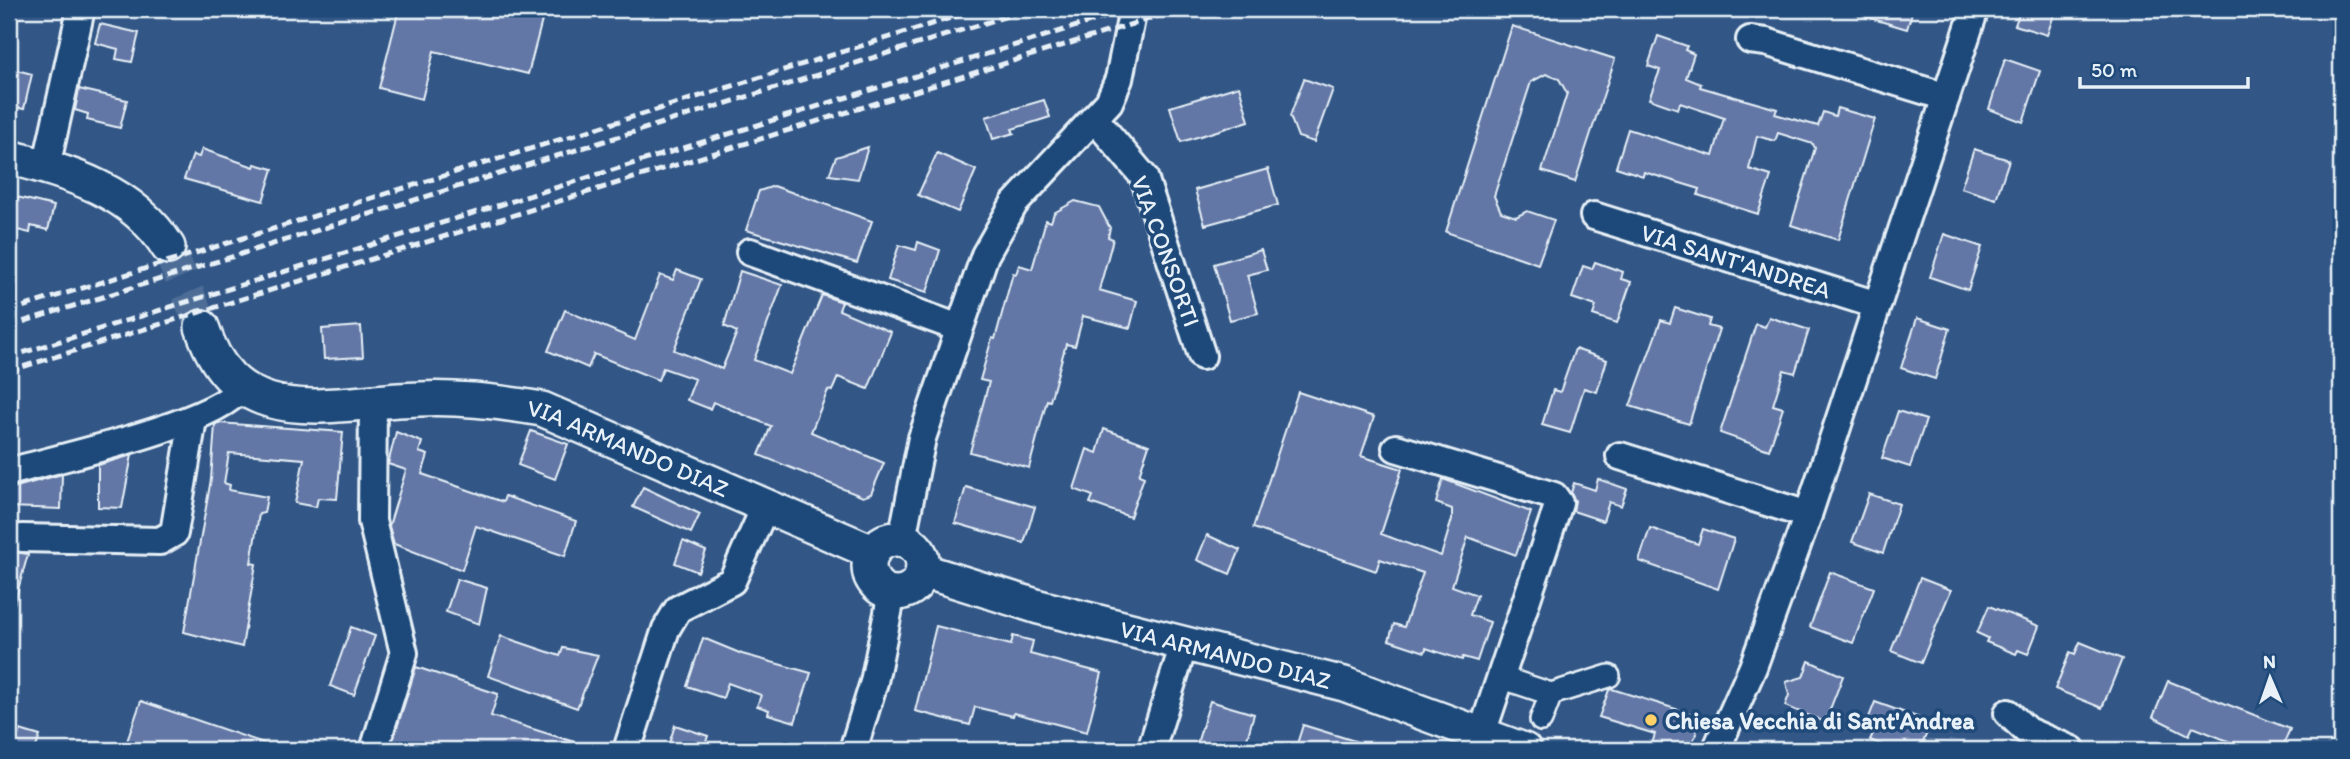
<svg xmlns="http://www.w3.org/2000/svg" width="2350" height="759" viewBox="0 0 2350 759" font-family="Itim,sans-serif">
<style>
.building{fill:#6377a6;stroke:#e8f1f8;stroke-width:2}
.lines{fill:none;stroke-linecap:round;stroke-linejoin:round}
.tertiary-tunnel{stroke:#4d6d97;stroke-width:33;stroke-dasharray:33 17;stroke-linecap:butt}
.pedestrian-casing{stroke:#e8f1f8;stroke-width:26}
.minor-casing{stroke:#e8f1f8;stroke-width:32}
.tertiary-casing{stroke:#e8f1f8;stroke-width:38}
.pedestrian{stroke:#1f4a7a;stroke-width:21}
.minor{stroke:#1f4a7a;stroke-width:26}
.tertiary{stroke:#1f4a7a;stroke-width:33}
.rail{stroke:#e8f1f8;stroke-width:5;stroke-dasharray:10 5;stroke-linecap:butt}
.poi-dot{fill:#ffd166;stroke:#1f4a7a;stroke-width:2.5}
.labels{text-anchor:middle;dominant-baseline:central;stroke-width:7;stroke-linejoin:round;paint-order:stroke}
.street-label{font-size:24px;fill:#e8f1f8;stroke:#1f4a7a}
.poi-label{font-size:24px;font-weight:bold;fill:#e8f1f8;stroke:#1f4a7a;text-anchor:start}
</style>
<rect width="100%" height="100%" fill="#325686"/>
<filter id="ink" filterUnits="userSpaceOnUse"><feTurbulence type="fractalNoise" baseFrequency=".0143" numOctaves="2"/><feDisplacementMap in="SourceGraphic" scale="14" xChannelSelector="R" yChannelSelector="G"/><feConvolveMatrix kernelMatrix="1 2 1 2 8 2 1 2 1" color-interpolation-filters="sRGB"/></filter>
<g filter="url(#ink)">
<g class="building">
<path d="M399,9H545L528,74L434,51L422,99L379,88Z"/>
<path d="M1856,9H1913L1907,29L1856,14Z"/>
<path d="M2021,9H2056L2047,35L2015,25Z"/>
<path d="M100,24L139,33L132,62L116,59L118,49L95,43Z"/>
<path d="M1512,26L1615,59L1575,182L1542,171L1567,93L1559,79L1546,74L1531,82L1494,196L1501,212L1516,217L1527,211L1554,220L1538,264L1446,232Z"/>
<path d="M1658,36L1687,46L1685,50L1694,54L1686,78L1701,84L1700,87L1777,109L1775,114L1818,126L1823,112L1835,116L1837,108L1875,119L1838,240L1791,225L1815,148L1813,144L1778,133L1775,141L1757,136L1749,169L1771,176L1758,214L1698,195L1700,189L1644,172L1643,176L1616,167L1628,129L1713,156L1724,118L1680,103L1678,109L1649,99L1660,70L1648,66Z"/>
<path d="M2005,59L2040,71L2023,122L1989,109Z"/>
<path d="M9,68L32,74L24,109L9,106Z"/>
<path d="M1304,79L1333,89L1314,142L1298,137L1290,116Z"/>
<path d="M1239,86L1249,121L1181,142L1170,107Z"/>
<path d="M79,89L127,100L120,128L87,120L88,114L75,110Z"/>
<path d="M1044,100L1050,117L1012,129L1014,133L993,139L986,117Z"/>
<path d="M868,147L858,179L829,175L836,157Z"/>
<path d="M202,149L254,167L255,164L273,169L263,201L184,179L193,155L199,157Z"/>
<path d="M1974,149L2009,160L1996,199L1961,188Z"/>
<path d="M937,153L976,170L958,212L918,195Z"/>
<path d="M1268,169L1278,205L1205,225L1195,190Z"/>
<path d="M774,186L872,221L857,263L746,230L759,191Z"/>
<path d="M9,195L54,206L48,230L31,226L30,233L9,228Z"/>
<path d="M1075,201L1099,207L1110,228L1108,237L1113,239L1099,290L1137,301L1130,328L1083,316L1075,346L1066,344L1050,401L1047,400L1029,468L970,452L989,382L980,380L992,338L995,339L1013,273L1016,274L1019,265L1032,269L1046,220L1051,222L1054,213Z"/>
<path d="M1944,234L1982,247L1968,290L1930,277Z"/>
<path d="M918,242L940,250L927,292L888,280L899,245L916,250Z"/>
<path d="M1261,250L1267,270L1247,275L1258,313L1230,320L1214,264Z"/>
<path d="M1595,262L1623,272L1621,279L1631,282L1617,323L1593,315L1596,306L1572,298L1583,266L1592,269Z"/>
<path d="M677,270L701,279L674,350L722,369L737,332L724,326L740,271L782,285L754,360L790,374L822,295L842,302L839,310L891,332L868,389L838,377L832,391L828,390L811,432L884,463L871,494L863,497L759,455L771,426L713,402L710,409L687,400L695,379L663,368L658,380L594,354L588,368L548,351L565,310L635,340L660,275L673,280Z"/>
<path d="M1675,308L1710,319L1708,326L1719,329L1689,424L1630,406L1661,320L1670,323Z"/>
<path d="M1769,317L1809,330L1795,373L1784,370L1773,405L1783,408L1769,450L1720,433L1756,324L1765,327Z"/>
<path d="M1917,318L1950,329L1935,379L1901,368Z"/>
<path d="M361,326L363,357L324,359L322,329Z"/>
<path d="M1575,349L1607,360L1597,392L1584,388L1570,433L1542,425L1553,390L1560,392Z"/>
<path d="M1298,392L1374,417L1361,456L1402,469L1381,534L1441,556L1452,519V509L1436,503L1443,479L1531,512L1516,555L1468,537L1452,586L1477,595L1470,615L1490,622L1477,661L1463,657L1462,660L1426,648L1425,652L1389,640L1394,624L1404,627L1423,573L1380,559L1376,571L1253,528Z"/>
<path d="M1898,411L1926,420L1910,467L1882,458Z"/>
<path d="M218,423L343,432L337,499L318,498L316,507L295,503L304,459L229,453L224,483L230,485L229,490L267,497L264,513L259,514L251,563L256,564L242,647L184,632L211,479L215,425Z"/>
<path d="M1104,429L1149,445L1139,475L1144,477L1130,517L1090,503L1093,496L1074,489L1087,449L1097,453Z"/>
<path d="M531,431L568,444L555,479L518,465Z"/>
<path d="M396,432L422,442L419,452L428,455L422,474L503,502L505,496L576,521L565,556L476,526L462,570L394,544L389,526L406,470L388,464Z"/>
<path d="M132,455L122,508L98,507V465Z"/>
<path d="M62,474L61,509L9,507V489Z"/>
<path d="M1598,479L1627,489L1621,506L1609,502L1603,521L1573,511L1575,501L1571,493L1574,483L1595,490Z"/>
<path d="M643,487L700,514L691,533L633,507Z"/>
<path d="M966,487L1035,507L1024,543L955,523Z"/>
<path d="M1869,494L1899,504L1883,553L1852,542Z"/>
<path d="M1650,528L1698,544L1703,529L1734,539L1718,589L1639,561Z"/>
<path d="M1207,535L1240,550L1230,574L1197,560Z"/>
<path d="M683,541L706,551L698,572L675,563Z"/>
<path d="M9,546L14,552L28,554L14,604L9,603Z"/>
<path d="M1830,572L1874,588L1853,643L1810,627Z"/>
<path d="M1920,578L1951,590L1921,663L1891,651Z"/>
<path d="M457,579L487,588L479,624L446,612Z"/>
<path d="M1989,606L2039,626L2028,654L2018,650L2016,654L1986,642L1988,638L1977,633Z"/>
<path d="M936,626L1011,645L1013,636L1033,641L1030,654L1102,673L1087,732L1014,713L1013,716L975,707L970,725L915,711Z"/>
<path d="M351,627L375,636L354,695L330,686Z"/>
<path d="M501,636L560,656L563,648L598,655L577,708L488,676Z"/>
<path d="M703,638L742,654L811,673L795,722L768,714L769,710L757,706L761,695L728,683L723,698L687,686Z"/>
<path d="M2080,642L2122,659L2102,708L2055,689L2070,652L2075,654Z"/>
<path d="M1809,661L1843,676L1825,722L1785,706L1789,695L1786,682L1803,677Z"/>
<path d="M416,667L498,694L491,716L587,746L586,750H390Z"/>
<path d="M2168,681L2290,729L2281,750H2236L2238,745L2193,727L2189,735L2153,717Z"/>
<path d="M1612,689L1692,714L1697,734L1686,750H1673L1652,744L1655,734L1599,717L1609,690Z"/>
<path d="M141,701L275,747V750H124Z"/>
<path d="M1210,701L1254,714L1244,750H1195Z"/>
<path d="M1875,702L1931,722L1920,750H1894L1870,740L1875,729L1866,725Z"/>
<path d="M675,725L708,736L703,750H667Z"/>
<path d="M1303,725L1371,746L1370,750H1295Z"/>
<path d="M20,730L40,736L35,750H13Z"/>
</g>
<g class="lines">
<path class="tertiary-tunnel" d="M168,247L202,327"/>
<defs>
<g id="pedestrian">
<path d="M1512,681L1551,694"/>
<path d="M1541,720L1551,694L1609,676"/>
</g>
<g id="minor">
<path d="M1750,40L1766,42L1946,97"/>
<path d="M1094,118L1144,177L1202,356"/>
<path d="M46,167L81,9"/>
<path id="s1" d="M1594,216L1877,305"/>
<path d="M750,252L959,328"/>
<path d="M373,401L372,521L404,653L374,750"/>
<path d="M1396,448L1554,496L1559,503L1482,733"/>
<path d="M1620,456L1808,515"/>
<path d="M9,472C58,458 215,424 241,388"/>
<path d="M22,538L160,541L174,533L193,419"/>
<path d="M902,539L922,438L985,255L1014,204L1109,102L1119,79L1133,9"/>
<path d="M2008,713L2027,731L2072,750"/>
<path d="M627,750L666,629L678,609L732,581L766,505"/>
<path d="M853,750L874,682L892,593"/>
<path d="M1151,750L1184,644"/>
<path d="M1716,750L1753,667L1808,515L1975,9"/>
</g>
<g id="tertiary">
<path d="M9,157C70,173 133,191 168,247"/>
<path id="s2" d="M202,327C237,436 332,401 419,399C461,397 501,402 542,409L872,552"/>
<circle cx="896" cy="566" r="27"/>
<path id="s3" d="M924,571L1039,607L1344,684L1524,750"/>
</g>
</defs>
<use href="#pedestrian" class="pedestrian-casing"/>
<use href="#minor" class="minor-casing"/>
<use href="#tertiary" class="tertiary-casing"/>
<use href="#pedestrian" class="pedestrian"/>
<use href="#minor" class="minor"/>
<use href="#tertiary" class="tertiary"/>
<g class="rail">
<path d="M9,311L980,9"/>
<path d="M9,326L1030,9"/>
<path d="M9,357L1132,9"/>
<path d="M9,371L1181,9"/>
</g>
</g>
</g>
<circle class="poi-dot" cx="1651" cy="720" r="7"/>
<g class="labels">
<g class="street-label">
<text transform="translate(1166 251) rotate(70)">VIA CONSORTI</text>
<text stroke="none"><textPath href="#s1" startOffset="149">VIA SANT'ANDREA</textPath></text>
<text stroke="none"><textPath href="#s2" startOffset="472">VIA ARMANDO DIAZ</textPath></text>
<text stroke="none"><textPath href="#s3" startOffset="313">VIA ARMANDO DIAZ</textPath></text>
</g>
<g class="poi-label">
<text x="1665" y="720">Chiesa Vecchia di Sant'Andrea</text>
</g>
</g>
<rect width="2350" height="759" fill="none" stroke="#1f4a7a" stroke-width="35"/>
<rect x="18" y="18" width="2315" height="724" fill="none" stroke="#e8f1f8" stroke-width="2.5" filter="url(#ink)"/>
<g transform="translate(2270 678) rotate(358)" stroke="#1f4a7a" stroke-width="5" paint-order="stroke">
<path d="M0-5L12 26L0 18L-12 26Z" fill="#e8f1f8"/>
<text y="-10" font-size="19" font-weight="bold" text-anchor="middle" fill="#e8f1f8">N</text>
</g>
<path d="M2080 77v10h168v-10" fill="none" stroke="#e8f1f8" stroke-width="3.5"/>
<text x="2091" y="77" font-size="21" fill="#e8f1f8" stroke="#1f4a7a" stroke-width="5" paint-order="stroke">50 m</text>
</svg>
